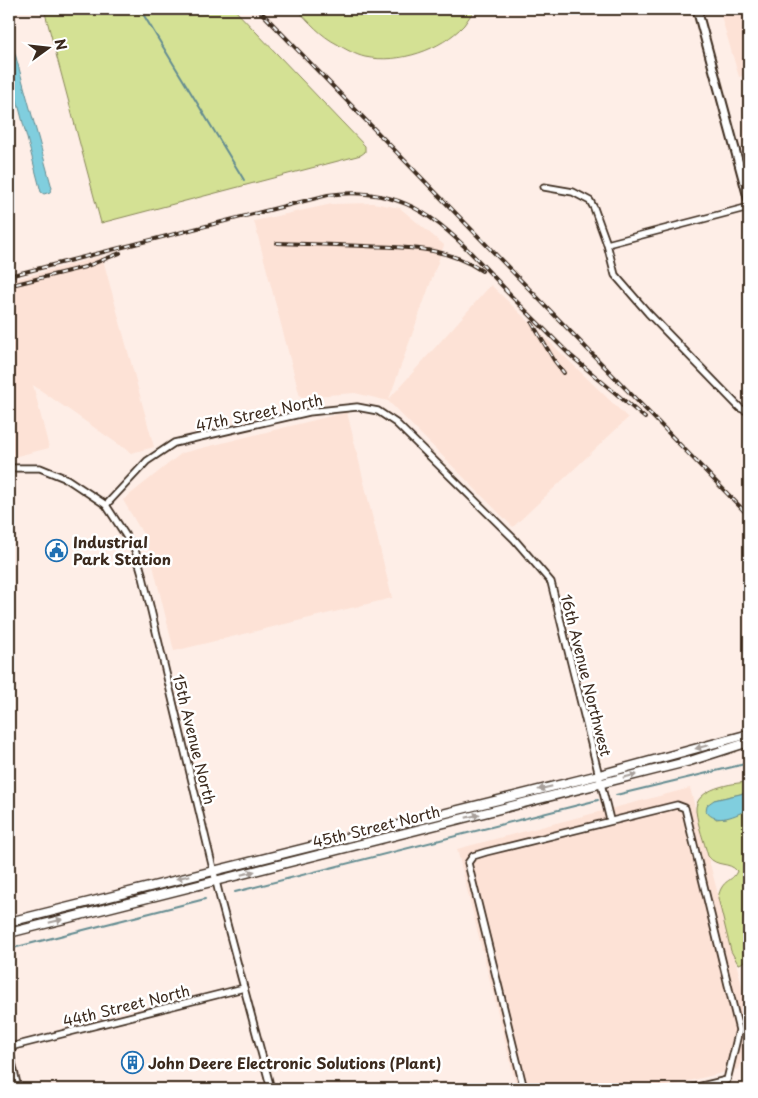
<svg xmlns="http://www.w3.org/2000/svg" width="758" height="1098" viewBox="0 0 758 1098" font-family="'Playpen Sans',sans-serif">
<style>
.built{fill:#fde2d6}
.green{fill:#d4e194;stroke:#888659}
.water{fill:#80cede;stroke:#648c91}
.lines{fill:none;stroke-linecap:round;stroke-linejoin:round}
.stream{stroke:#648c91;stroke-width:2}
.minor-casing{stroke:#3b2a1e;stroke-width:9}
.tertiary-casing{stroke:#3b2a1e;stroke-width:11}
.secondary-casing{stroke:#3b2a1e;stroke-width:11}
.minor{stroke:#fff;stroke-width:5.5}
.tertiary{stroke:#fff;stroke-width:7}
.secondary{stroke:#fff;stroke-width:8}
.rail-casing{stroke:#3b2a1e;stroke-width:4}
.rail{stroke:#fff;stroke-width:2;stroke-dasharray:5.5;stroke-linecap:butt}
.oneway{fill:#a79f9a}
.labels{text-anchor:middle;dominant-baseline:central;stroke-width:5;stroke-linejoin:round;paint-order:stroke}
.street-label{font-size:15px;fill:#3b2a1e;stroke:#fff}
.poi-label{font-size:15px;font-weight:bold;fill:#3b2a1e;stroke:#fff;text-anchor:start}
</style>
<rect width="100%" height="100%" fill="#feeee7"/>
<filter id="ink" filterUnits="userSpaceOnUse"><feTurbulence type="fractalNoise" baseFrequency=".02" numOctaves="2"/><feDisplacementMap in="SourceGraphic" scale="10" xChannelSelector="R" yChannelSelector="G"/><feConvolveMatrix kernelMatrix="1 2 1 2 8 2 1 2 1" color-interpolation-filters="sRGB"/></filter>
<g filter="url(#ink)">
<g class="built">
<path d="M719,9H749V74L739,77Z"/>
<path d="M373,203L400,208L444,245L389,399L491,285L628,418L513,527L388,401L355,393L300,397L254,221L332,204Z"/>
<path d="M102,256L154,447L131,453L33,385L49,448L9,458V281Z"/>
<path d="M347,412L392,598L174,651L147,541L123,500L182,453Z"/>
<path d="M690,788L749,1012V1034L739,1069L656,1089H517L457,849Z"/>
</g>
<g class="green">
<path d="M44,9H234L365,146V152L361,155L101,223Z"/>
<path d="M297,9H475C471,14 468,20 464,25C441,50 399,64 365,57C356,55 345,49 337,44C321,36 309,22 297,9Z"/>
<path d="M749,782V792L714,800L716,819L726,818L749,809V955L742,963L738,964L731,951L718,898C722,878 732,883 737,871C729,861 717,868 708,856C704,841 698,826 696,811C694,788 733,783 749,782Z"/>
</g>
<g class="water">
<path d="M9,32L52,188L50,192L44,194L41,192L9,69Z"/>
<path d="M749,792V809C736,815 716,826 706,811L707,805L714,800Z"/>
</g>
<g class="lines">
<g class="stream">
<path d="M140,9L244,180"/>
<path d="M616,795L749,763"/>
<path d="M235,892L598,800"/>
<path d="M9,949L205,899"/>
</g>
<defs>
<g id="minor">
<path d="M544,187L573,192L590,201L594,208L607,244L615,275L648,313L740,408L749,412"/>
<path d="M607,244L749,207"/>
<path d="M9,468H40L67,479L106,505L135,550L143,577L220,898L271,1089"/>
<path d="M106,505L147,461L174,443L309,412L357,407L378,411L396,423L514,539L551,582L610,820"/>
<path d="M18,1089L10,1053L14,1046L244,988"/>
<path d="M524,1089L468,863L473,856L486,852L677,805L685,808L739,1030L727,1080L689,1089"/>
</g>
<path id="tertiary" d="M697,9L749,201"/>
<g id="secondary">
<path d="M9,922L599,775L749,734"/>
<path d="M9,933L690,761L749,742"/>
</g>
</defs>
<use href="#minor" class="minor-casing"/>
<use href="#tertiary" class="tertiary-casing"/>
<use href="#secondary" class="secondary-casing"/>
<use href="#minor" class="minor"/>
<use href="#tertiary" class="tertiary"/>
<use href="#secondary" class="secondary"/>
<defs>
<g id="rail">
<path d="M258,9L749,516"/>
<path d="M277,243C306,244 336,245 365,246C408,248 445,246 482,271"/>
<path d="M9,276L328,195C417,183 454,236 510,294"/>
<path d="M16,284L85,267L120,253"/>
<path d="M505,290L570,355L645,418"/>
<path d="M532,323L554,360L564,373"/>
</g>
</defs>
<use href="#rail" class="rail-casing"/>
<use href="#rail" class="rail"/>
</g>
<defs><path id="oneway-solid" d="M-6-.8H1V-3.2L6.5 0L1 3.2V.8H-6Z" transform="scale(1.25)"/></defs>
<g class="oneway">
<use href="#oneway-solid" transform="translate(702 747) rotate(165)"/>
<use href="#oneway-solid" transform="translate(630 776) rotate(-14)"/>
<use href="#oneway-solid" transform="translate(545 788) rotate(166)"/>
<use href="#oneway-solid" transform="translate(473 816) rotate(-14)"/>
<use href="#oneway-solid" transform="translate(248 873) rotate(-14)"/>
<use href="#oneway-solid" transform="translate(183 877) rotate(166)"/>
<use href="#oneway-solid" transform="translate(56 921) rotate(-14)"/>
</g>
</g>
<defs>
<symbol id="civic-ring" viewBox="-11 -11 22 22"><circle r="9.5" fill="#fff" stroke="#1f6fb2" stroke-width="1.5"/><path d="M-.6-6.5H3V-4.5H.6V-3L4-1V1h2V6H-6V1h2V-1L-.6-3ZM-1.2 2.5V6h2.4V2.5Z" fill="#1f6fb2"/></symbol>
<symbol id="building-ring" viewBox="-11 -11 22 22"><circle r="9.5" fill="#fff" stroke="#1f6fb2" stroke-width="1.5"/><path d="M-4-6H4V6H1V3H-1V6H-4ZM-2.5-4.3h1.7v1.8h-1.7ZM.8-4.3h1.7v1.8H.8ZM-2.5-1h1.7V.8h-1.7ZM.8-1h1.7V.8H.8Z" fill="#1f6fb2"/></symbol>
</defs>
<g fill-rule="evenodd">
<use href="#civic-ring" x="44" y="538" width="25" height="25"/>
<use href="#building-ring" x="120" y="1050" width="25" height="25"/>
</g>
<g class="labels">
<g class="street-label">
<text transform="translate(259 412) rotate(-12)">47th Street North</text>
<text transform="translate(587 675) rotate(76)">16th Avenue Northwest</text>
<text transform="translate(195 739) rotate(76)">15th Avenue North</text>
<text transform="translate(376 826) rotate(-14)">45th Street North</text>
<text transform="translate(126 1005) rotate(-14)">44th Street North</text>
</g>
<g class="poi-label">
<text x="73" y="541">Industrial<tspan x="73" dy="17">Park Station</tspan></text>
<text x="148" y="1062">John Deere Electronic Solutions (Plant)</text>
</g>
</g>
<rect width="758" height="1098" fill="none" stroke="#fff" stroke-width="30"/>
<rect x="15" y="15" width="728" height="1068" fill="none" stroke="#3b2a1e" stroke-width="2" filter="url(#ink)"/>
<g transform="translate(48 48) rotate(75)" stroke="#ffffff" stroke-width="4" paint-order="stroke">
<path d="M0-4L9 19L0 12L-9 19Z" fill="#3b2a1e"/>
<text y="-8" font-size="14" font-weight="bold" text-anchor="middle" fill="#3b2a1e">N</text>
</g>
</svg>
